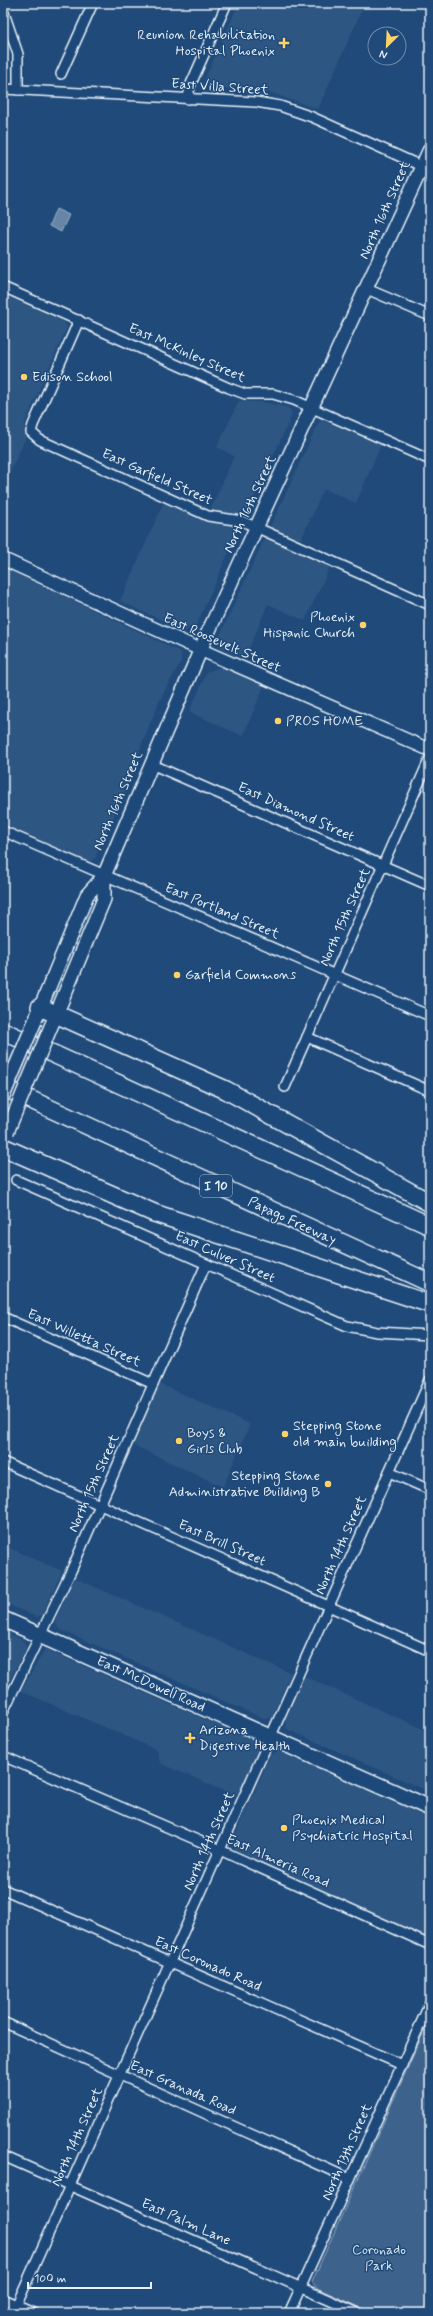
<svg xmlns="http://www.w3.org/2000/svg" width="433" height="2316" viewBox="0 0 433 2316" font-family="Mynerve,sans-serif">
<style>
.built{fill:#2e5683}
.green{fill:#3c628c;stroke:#92aac2}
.water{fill:#6685a7;stroke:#9ab0c7}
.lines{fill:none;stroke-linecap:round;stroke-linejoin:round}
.minor-casing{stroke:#e8f1f8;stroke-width:12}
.tertiary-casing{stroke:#e8f1f8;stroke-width:15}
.secondary-casing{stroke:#e8f1f8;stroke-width:16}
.primary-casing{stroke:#e8f1f8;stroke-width:18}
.motorway-casing{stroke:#e8f1f8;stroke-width:20}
.minor{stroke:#1f4a7a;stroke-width:9}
.tertiary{stroke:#1f4a7a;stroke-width:12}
.secondary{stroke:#1f4a7a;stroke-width:13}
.primary{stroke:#1f4a7a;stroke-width:15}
.motorway{stroke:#1f4a7a;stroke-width:17}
.secondary-bridge-casing{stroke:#e8f1f8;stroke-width:16;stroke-linecap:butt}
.secondary-bridge{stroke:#1f4a7a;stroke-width:13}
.poi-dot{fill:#ffd166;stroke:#1f4a7a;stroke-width:1.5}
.labels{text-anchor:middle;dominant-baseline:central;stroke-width:3;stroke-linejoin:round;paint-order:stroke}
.shield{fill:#1f4a7a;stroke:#acbfd2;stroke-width:1}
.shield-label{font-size:13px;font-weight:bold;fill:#e8f1f8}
.poi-label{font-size:14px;fill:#e8f1f8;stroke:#1f4a7a;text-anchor:start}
.street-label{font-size:14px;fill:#e8f1f8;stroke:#1f4a7a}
.park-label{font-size:14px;fill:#d7e3ed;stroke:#1f4a7a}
</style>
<rect width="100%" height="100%" fill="#1f4a7a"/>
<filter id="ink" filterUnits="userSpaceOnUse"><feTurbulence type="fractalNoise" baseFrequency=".025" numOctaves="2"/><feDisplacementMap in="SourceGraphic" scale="8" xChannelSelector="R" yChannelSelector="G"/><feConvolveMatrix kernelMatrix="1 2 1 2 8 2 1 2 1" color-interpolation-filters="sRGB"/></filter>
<g filter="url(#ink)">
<g class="built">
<path d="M239,3H365L318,109L271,93L205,87L203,83Z"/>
<path d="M3,294L63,321L67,327L26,420L24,426L27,435L3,487Z"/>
<path d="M239,401L263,402L285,407L290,409L292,415L248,510H243L234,527L236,536L196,626L185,631L120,601L166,497L208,516L234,456L217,447Z"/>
<path d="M322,420L381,445L356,503L324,489L298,546L332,562L305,621L268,604L245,658L221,648L218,643V639L318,424Z"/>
<path d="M3,567L181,652V662L162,695L142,743L134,771L95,858L89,862L3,824Z"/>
<path d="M221,667L264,686L243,736L189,712L207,672Z"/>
<path d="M160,1384L250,1424L223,1487L133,1445Z"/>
<path d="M3,1545L62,1571L42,1615L36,1617L3,1602Z"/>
<path d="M75,1578L291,1673L271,1718H263L59,1629L55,1621Z"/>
<path d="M3,1631L24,1641L26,1648L7,1686L3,1684Z"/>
<path d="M45,1649L256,1742L259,1747L238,1797L160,1763L157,1750L21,1691Z"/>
<path d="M304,1676L430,1732V1792L287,1729L285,1721Z"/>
<path d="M278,1751L430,1818V1939L235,1849L232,1842L271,1754Z"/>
</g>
<path class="green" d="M430,2018V2313H373L317,2288L312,2282Z"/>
<path class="water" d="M56,209L69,215L61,232L49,226Z"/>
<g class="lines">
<defs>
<g id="minor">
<path d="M3,10L18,54V90"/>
<path d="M61,74L93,3"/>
<path d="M3,89L256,102L280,106L312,117L430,170"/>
<path d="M188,99L190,86L227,3"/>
<path d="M3,287L229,388L245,394H273L294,400L430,460"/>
<path d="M367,289L430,316"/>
<path d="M79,320L33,425L31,432L40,440L208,516L242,521L430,605"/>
<path d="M151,764L430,886"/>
<path d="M3,831L430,1016"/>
<path d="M307,1037L430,1091"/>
<path d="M285,1087L430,758"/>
<path d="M16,1180L347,1326L377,1332L430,1335"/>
<path d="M3,1317L153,1384"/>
<path d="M3,1462L430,1651"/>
<path d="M389,1472L430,1490"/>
<path d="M3,1712L71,1571L206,1264"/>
<path d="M3,1756L220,1850L430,1945"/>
<path d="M3,1889L402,2065"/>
<path d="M3,2022L350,2179"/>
<path d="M3,2156L358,2313"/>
<path d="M3,2299L34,2313"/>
<path d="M13,2313L430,1380"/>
<path d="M289,2313L430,2003"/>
</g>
<path id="tertiary" d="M3,559L201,650L430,750"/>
<g id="secondary">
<path d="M37,1016L87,895L104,876L206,637L430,149"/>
<path d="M53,1022L104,899V876"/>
</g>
<path id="primary" d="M3,1619L430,1808"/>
<g id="motorway">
<path d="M40,1007L226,1090L430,1203"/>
<path d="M3,1031L430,1226"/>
<path d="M3,1087L430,1283"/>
<path d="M3,1147L154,1213L430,1304"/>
</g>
</defs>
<use href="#minor" class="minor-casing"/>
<use href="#tertiary" class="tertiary-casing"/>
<use href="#secondary" class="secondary-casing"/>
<use href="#primary" class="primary-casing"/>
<use href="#motorway" class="motorway-casing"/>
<use href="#minor" class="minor"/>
<use href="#tertiary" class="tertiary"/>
<use href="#secondary" class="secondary"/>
<use href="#primary" class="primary"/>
<use href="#motorway" class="motorway"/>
<defs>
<g id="secondary-bridge">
<path d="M3,1096L35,1021"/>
<path d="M7,1132L52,1024"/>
</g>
</defs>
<use href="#secondary-bridge" class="secondary-bridge-casing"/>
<use href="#secondary-bridge" class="secondary-bridge"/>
</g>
</g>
<g class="poi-dot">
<path d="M282 37h4v4h4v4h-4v4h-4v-4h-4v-4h4z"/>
<circle cx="24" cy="377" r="4"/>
<circle cx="363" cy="625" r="4"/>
<circle cx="278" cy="721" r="4"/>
<circle cx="177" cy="975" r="4"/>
<circle cx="285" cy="1434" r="4"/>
<circle cx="179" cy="1441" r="4"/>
<circle cx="328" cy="1484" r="4"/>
<path d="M188 1732h4v4h4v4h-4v4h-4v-4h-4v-4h4z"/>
<circle cx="284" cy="1828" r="4"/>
</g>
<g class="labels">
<rect class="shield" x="200" y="1175" width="32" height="22" rx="3"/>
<g class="shield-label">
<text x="216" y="1186">I 10</text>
</g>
<g class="poi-label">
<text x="275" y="35" text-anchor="end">Reunion Rehabilitation<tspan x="275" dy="16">Hospital Phoenix</tspan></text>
<text x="32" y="377">Edison School</text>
<text x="355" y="617" text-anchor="end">Phoenix<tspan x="355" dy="16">Hispanic Church</tspan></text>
<text x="286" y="721">PROS HOME</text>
<text x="185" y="975">Garfield Commons</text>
<text x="293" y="1426">Stepping Stone<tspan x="293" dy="16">old main building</tspan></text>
<text x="187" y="1433">Boys &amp;<tspan x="187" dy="16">Girls Club</tspan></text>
<text x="320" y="1476" text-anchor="end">Stepping Stone<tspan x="320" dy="16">Administrative Building B</tspan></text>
<text x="199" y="1730">Arizona<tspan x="199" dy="16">Digestive Health</tspan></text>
<text x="292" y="1820">Phoenix Medical<tspan x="292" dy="16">Psychiatric Hospital</tspan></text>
</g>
<g class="street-label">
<text transform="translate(220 87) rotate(4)">East Villa Street</text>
<text transform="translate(385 210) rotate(-66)">North 16th Street</text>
<text transform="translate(187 353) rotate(24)">East McKinley Street</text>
<text transform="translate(157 477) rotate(24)">East Garfield Street</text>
<text transform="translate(250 504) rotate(-65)">North 16th Street</text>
<text transform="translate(222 643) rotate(24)">East Roosevelt Street</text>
<text transform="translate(118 801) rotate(-67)">North 16th Street</text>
<text transform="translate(296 812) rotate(24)">East Diamond Street</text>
<text transform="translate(222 911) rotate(23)">East Portland Street</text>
<text transform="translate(345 917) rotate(-66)">North 15th Street</text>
<text transform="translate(292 1221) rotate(25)">Papago Freeway</text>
<text transform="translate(225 1257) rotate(24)">East Culver Street</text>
<text transform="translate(84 1338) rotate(24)">East Willetta Street</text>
<text transform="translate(94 1483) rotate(-66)">North 15th Street</text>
<text transform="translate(222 1543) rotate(24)">East Brill Street</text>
<text transform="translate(341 1545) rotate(-66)">North 14th Street</text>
<text transform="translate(151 1684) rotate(24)">East McDowell Road</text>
<text transform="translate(209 1841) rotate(-66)">North 14th Street</text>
<text transform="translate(278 1861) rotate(24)">East Almeria Road</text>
<text transform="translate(208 1964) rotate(24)">East Coronado Road</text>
<text transform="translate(183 2088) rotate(24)">East Granada Road</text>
<text transform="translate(77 2137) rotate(-66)">North 14th Street</text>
<text transform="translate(347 2152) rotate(-66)">North 13th Street</text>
<text transform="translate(186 2222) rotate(24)">East Palm Lane</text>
</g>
<g class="park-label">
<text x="379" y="2250">Coronado<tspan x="379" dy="16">Park</tspan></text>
</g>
</g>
<rect width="433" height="2316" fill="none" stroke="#1f4a7a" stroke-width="16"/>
<rect x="8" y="8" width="417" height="2300" fill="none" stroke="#e8f1f8" stroke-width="1.5" filter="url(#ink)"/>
<g transform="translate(387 46) rotate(204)"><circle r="19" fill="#1f4a7a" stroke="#6f8dac"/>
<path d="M0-3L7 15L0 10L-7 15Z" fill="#ffd166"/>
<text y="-6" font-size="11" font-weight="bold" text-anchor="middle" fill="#e8f1f8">N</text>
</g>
<path d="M28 2282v6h123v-6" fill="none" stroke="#e8f1f8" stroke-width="2"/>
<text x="34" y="2282" font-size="12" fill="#e8f1f8" stroke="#1f4a7a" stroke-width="3" paint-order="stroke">100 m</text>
</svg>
